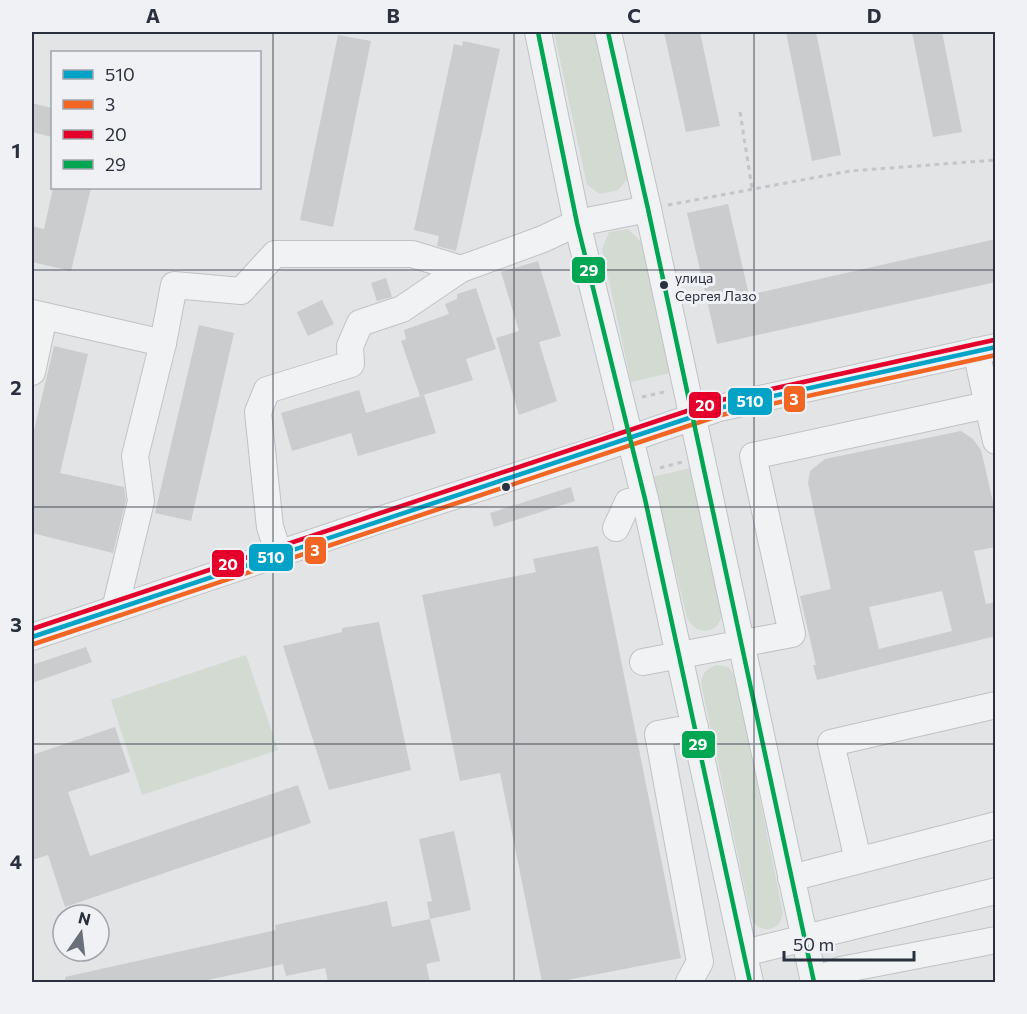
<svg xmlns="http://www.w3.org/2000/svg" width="1027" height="1014" viewBox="0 0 1027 1014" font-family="Commissioner,sans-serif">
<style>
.green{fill:#d2dad2}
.building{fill:#caccce;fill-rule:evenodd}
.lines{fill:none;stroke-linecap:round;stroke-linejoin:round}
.minor-casing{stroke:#c0c2c4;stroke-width:28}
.path{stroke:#c3c5c9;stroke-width:3;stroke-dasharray:4.5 4.5;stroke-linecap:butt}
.minor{stroke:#f0f2f3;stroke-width:26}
.bus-1-casing{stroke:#eff1f5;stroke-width:9}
.bus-2-casing{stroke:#eff1f5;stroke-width:9}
.bus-3-casing{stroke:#eff1f5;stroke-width:9}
.bus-4-casing{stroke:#eff1f5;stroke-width:9}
.bus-1{stroke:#02a3c7;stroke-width:4.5}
.bus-2{stroke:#f26522;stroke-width:4.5}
.bus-3{stroke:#e4002b;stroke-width:4.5}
.bus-4{stroke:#00a651;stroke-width:4.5}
.grid{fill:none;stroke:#2a303e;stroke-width:1.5;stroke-opacity:0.55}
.bus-dot{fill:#2a303e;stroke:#eff1f5;stroke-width:2}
.labels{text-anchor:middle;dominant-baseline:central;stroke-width:6;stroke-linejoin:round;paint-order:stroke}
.bus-label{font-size:14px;fill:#2a303e;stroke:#eff1f5;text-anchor:start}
.line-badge{stroke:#eff1f5;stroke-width:2}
.badge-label{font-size:16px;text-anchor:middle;font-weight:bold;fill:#fff}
.neatline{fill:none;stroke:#2a303e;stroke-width:2}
.grid-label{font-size:20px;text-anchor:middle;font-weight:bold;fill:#2a303e}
</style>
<rect width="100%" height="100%" fill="#e2e4e6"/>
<g class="green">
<path d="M554,32H597L628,178L618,190L600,194L587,185Z"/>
<path d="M628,229L641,242L670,373L631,382L602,249L609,232Z"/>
<path d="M691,468L722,611C722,634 695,638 687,617L652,477Z"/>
<path d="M246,655L278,750L142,795L111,700Z"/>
<path d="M717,665L728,667L735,676L783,913C780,933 758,935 751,917L701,683C702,673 707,668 717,665Z"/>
</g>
<g class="building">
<path d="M664,32H700L720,126L686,132Z"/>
<path d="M786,32H816L841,155L812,161Z"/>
<path d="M912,32H942L962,132L933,137Z"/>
<path d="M338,35L371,41L333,227L300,220Z"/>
<path d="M463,41L500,49L456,251L437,246L439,236L414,230L454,44L462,46Z"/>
<path d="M32,103L52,108V137L32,132Z"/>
<path d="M53,188H91L71,271L32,262V226L44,229Z"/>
<path d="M728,204L749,295L996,239V282L717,344L687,213Z"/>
<path d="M538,261L561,336L539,342L557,401L519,415L496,338L519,331L501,272Z"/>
<path d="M386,278L392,297L377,301L371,283Z"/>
<path d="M476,288L496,349L466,359L473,380L420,396L401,341L406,339L404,330L449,314L445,304L457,299V294Z"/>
<path d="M322,300L334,324L308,336L297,312Z"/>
<path d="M199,325L234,333L191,521L155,513Z"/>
<path d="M54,346L88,354L60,473L124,487L126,500L113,553L32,533V439Z"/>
<path d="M359,390L366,413L424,395L436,433L358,456L351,433L292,451L281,413Z"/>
<path d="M961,431L973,439L981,450L996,515V547L974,551L986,604L996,602V636L817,680L813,665H816L800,596L831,589L808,483L810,471L825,459ZM942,591L952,631L879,649L869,607Z"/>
<path d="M571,487L575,501L494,527L490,513Z"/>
<path d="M598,546L681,958L557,982H542L500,773L460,781L422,595L536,572L533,559Z"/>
<path d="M379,622L411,770L329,790L283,646L342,632V628Z"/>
<path d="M86,647L92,662L32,683V665Z"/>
<path d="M115,727L130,772L68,792L90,856L298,785L311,823L65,907L48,855L32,860V755Z"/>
<path d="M454,831L471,910L430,919L427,902L432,901L419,839Z"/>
<path d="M387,901L392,927L430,919L440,961L426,964L430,982H328L325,968L286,976L283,964L198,982H65V977L276,930L275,925Z"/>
</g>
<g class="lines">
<defs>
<g id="minor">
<path d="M538,32L577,223L645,499L750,982"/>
<path d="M608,32L648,209L814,982"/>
<path d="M32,313L163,343L135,456L141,501L115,609"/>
<path d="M163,343L174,285L241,291L275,254H412L461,269"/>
<path d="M976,351L996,441"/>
<path d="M32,372L44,316"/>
<path d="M616,528L628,502L645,499"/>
<path d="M279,554L270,527L258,412L267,390L351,364L350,346L360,323L402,309L461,269L543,239L577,223L648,209"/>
<path d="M32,637L367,524L600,449L719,408L996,347"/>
<path d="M643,662L792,634L753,456L996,403"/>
<path d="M858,860L831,743L996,705"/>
<path d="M791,878L996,825"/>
<path d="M744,953L996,891"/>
<path d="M814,981L841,970L996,940"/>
<path d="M689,982L700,962L658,734L695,727"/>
</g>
</defs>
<use href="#minor" class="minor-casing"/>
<g class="path">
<path d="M740,112L752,188"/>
<path d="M668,205L850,171L996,160"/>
<path d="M642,397L668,391"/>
<path d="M660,468L682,462"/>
</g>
<use href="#minor" class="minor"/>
<defs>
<path id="bus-1" d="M32,637L719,408L996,347"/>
<path id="bus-2" d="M34,644L721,415L996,355"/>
<path id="bus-3" d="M32,629L717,401L994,340"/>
<g id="bus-4">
<path d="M538,32L577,223L645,499L750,982"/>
<path d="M608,32L648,209L814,982"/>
</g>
</defs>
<use href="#bus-1" class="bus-1-casing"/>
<use href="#bus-2" class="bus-2-casing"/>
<use href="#bus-3" class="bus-3-casing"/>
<use href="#bus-4" class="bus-4-casing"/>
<use href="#bus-1" class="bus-1"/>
<use href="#bus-2" class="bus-2"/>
<use href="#bus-3" class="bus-3"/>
<use href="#bus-4" class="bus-4"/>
</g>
<path class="grid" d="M273,32V982M514,32V982M754,32V982M32,270H996M32,507H996M32,744H996"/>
<g class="bus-dot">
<circle cx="664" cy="285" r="5"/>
<circle cx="506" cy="487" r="5"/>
</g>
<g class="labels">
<g class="bus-label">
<text x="675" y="277">улица<tspan x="675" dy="18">Сергея Лазо</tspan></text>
</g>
</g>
<g class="line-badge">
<rect x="571" y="256" width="35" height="28" rx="6" fill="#00a651"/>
<rect x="783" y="385" width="23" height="28" rx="6" fill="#f26522"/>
<rect x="727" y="387" width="46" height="29" rx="6" fill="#02a3c7"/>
<rect x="688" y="391" width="34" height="28" rx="6" fill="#e4002b"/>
<rect x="304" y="536" width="23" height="29" rx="6" fill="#f26522"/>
<rect x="248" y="543" width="46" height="29" rx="6" fill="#02a3c7"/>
<rect x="211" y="549" width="34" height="29" rx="6" fill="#e4002b"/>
<rect x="681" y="730" width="35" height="29" rx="6" fill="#00a651"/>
</g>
<g class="badge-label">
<text x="589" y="276">29</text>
<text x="794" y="405">3</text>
<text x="750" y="407">510</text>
<text x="705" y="411">20</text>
<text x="315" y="556">3</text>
<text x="271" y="563">510</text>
<text x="228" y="570">20</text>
<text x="698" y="750">29</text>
</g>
<rect width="1027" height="1014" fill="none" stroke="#eff1f5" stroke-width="66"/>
<rect x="51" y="51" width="210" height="138" fill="#eff1f5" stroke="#a0a4ac" stroke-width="1.5"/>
<rect x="63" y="70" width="30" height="9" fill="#02a3c7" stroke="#a0a4ac" stroke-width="1.5"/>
<text x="105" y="81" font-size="18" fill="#2a303e">510</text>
<rect x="63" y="100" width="30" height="9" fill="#f26522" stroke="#a0a4ac" stroke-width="1.5"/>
<text x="105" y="111" font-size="18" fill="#2a303e">3</text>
<rect x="63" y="130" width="30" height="9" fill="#e4002b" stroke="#a0a4ac" stroke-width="1.5"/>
<text x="105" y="141" font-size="18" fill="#2a303e">20</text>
<rect x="63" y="160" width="30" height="9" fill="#00a651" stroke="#a0a4ac" stroke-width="1.5"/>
<text x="105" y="171" font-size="18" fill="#2a303e">29</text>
<g transform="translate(81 933) rotate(14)"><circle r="28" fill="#eff1f5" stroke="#a0a4ac" stroke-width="1.5"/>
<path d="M0-4.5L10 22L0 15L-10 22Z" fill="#6a6f79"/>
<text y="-9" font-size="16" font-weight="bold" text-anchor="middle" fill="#2a303e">N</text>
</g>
<path d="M784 951v9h130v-9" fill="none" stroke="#2a303e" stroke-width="3"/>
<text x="793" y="951" font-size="18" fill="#2a303e" stroke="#eff1f5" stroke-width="4.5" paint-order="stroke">50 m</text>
<rect x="33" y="33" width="961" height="948" class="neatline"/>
<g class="grid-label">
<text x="153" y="23">A</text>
<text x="393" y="23">B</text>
<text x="634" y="23">C</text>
<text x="874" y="23">D</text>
<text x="16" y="158">1</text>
<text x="16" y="395">2</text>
<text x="16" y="632">3</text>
<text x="16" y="869">4</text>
</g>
</svg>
